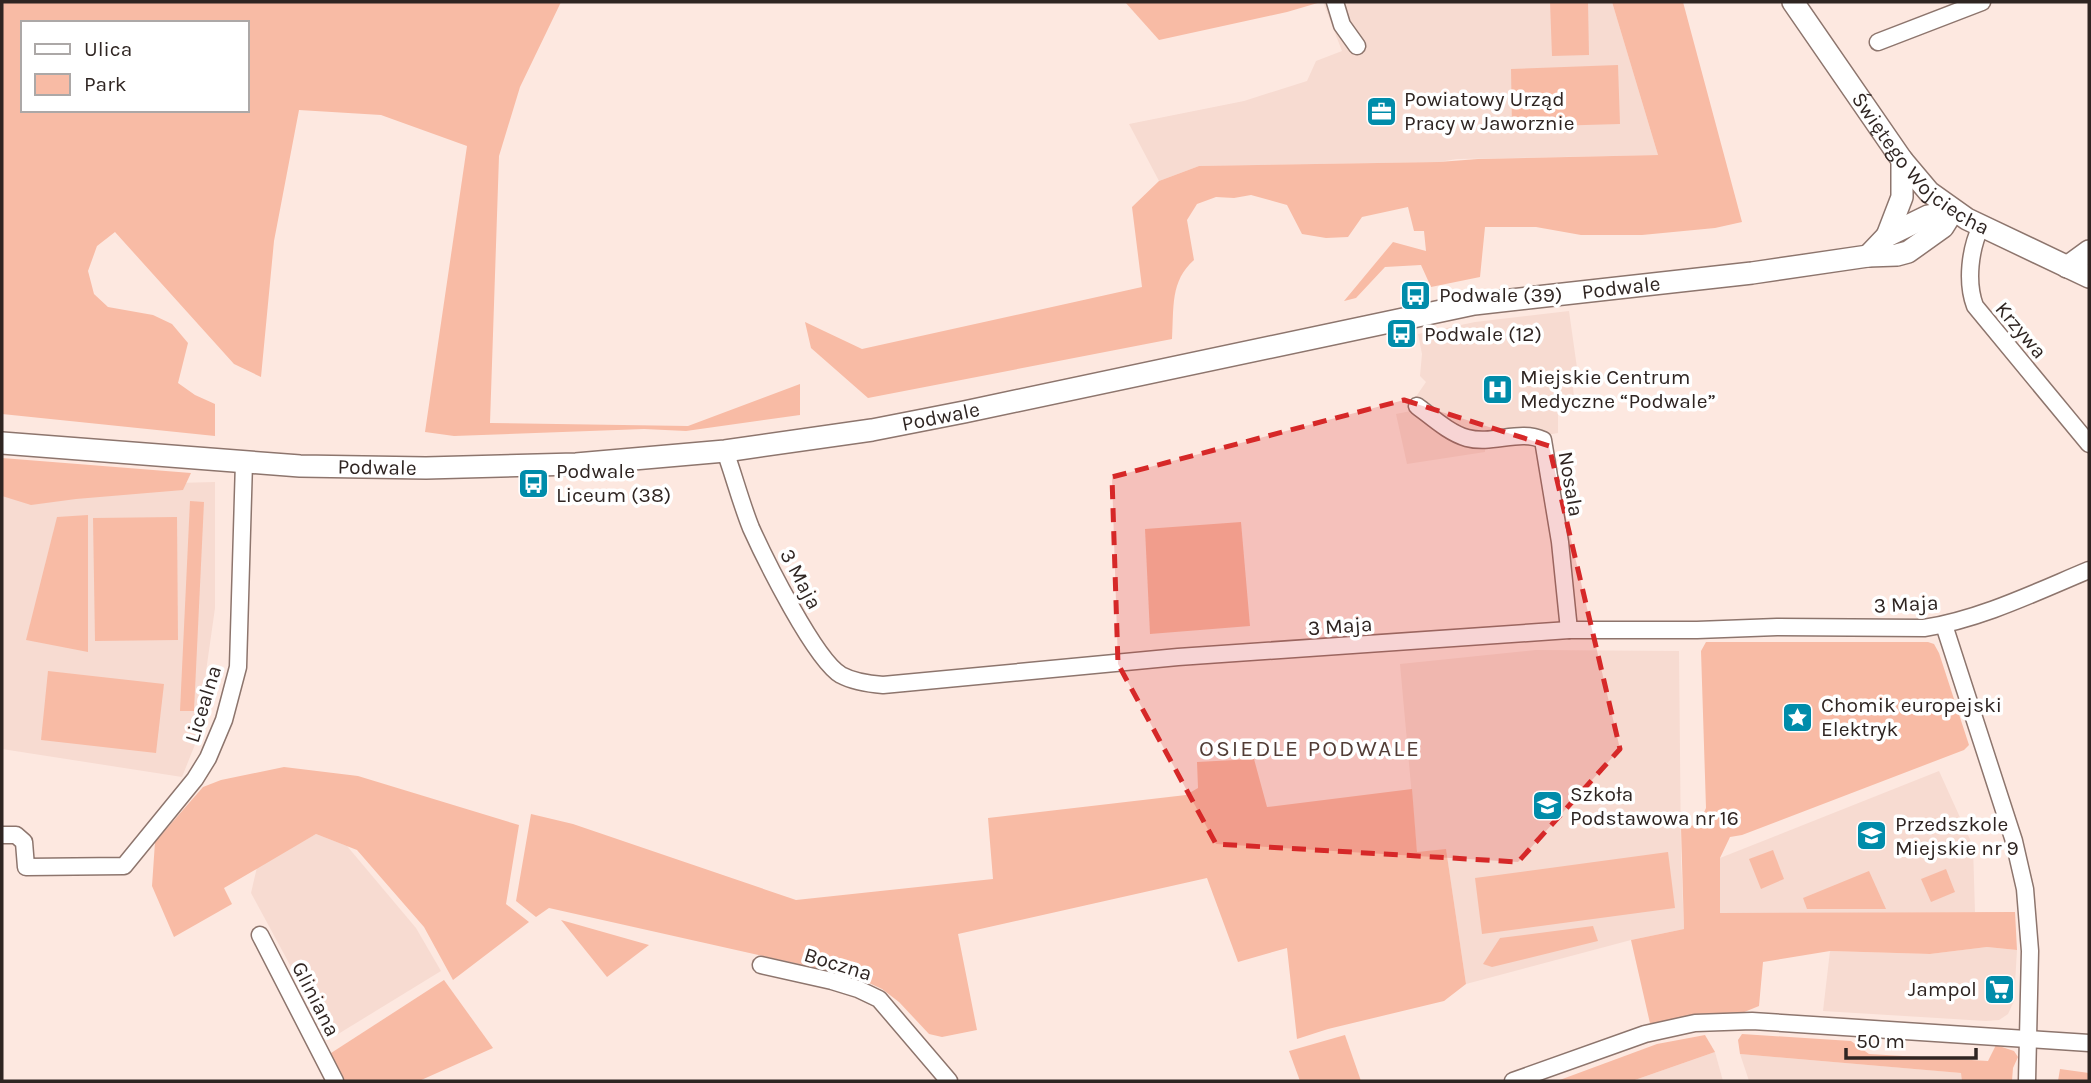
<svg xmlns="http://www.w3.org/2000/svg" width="2091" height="1083" viewBox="0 0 2091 1083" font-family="Karla,sans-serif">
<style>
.built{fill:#f7dbd1}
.green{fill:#f8bba5;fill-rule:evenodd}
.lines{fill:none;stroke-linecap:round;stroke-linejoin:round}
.minor-casing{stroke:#8d756d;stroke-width:19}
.tertiary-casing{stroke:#8d756d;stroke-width:24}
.minor{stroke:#fff;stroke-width:16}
.tertiary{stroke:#fff;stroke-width:21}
.marked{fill:#d62828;fill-opacity:0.2;stroke:#d62828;stroke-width:5;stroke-dasharray:14 9;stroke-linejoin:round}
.labels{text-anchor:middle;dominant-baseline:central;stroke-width:7;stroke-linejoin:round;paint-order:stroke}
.poi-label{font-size:21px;fill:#2f2522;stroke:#fff;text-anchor:start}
.street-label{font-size:21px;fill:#2f2522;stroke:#fff}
.neighbourhood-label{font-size:23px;letter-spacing:2px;fill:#523d36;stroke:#fff}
</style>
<rect width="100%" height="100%" fill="#fde8e0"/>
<g class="built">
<path d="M1323,2H1612L1658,155L1457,159L1439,162L1199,166L1159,181L1129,124L1244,101L1307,81L1316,61L1342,51Z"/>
<path d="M1569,311L1578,375L1572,376L1574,398L1558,400V433L1485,446V452L1407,464L1396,414L1411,411L1413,401L1426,382L1420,376L1422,354L1418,334L1475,322Z"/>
<path d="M2,476L59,486L215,482V608L196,742L182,777L2,749Z"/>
<path d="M1536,650L1679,651L1681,855L1684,929L1631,940L1466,984L1446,850L1417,852L1400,664Z"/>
<path d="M1939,771L1973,846L1975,912L1720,914V858Z"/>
<path d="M316,834L347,846L416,928L441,971L330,1039L251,893L257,867Z"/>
<path d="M1987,947L2017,950L2014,1001L2008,1014L1999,1020L1986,1021L1823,1011L1830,951L1930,954Z"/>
<path d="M1715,1052L1723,1081H1632Z"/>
<path d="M1740,1054L1962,1073V1081H1749Z"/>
</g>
<g class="green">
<path d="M2,2H561L520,87L499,156L490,423L688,426L800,384V415L686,431L644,429L454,436L425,432L467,146L381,115L299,110L274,241L261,377L234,364L115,232L97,246L88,271L94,294L108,307L153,315L172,324L188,343L178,383L195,395L215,404V436L2,414ZM23,23H247V110H23Z"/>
<path d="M1125,2H1321L1287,12L1159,40Z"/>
<path d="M1550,2H1588L1589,55L1552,56Z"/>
<path d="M1612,2H1683L1742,222L1715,228L1642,235H1581L1536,227H1485L1480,277L1431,287L1421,265L1385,267L1356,298L1344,301L1393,242L1426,251L1424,231H1414L1408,207L1362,217L1348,237L1326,238L1302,234L1287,205L1251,195L1234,198L1216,197L1197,204L1187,220L1194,260C1170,281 1174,308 1172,339L868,398L811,348L805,322L862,349L1142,287L1132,207L1159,181L1199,166L1439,162L1478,159L1658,155Z"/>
<path d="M1618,65L1620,124L1512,127L1511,69Z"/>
<path d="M2,458L191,473L183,490L76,499L31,505L2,496Z"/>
<path d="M190,501L204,502L194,711H180Z"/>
<path d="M88,515V652L26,640L57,517Z"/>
<path d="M177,517L178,640L95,641L93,518Z"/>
<path d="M1241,522L1250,626L1150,634L1145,529Z"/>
<path d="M1706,642H1928L1934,644L1939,653L1969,745L1964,750L1742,835L1730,837L1720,858V913L2015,912L2017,950L1987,947L1930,954L1830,951L1763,962L1759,1006L1737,1015L1652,1032L1631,940L1684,929L1681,828L1699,824L1706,808L1701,651Z"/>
<path d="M48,671L164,684L156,753L41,740Z"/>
<path d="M1254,759L1267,807L1412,789L1417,852L1446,849L1466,984L1444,1001L1328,1029L1297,1039L1287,948L1238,962L1207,878L958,934L977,1030L942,1037L929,1034L899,1002L882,989L856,977L549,908L536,917L516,901L531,814L573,824L796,900L993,879L988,818L1186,795L1198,788L1197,762Z"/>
<path d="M284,767L358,776L519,825L506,904L529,922L453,980L424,927L357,850L316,834L224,888L232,904L174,937L152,886L155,842L203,787L221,780Z"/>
<path d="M1773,850L1784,879L1761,889L1749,859Z"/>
<path d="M1668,852L1675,908L1482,934L1475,878Z"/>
<path d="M1946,869L1955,892L1931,902L1921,879Z"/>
<path d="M1869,871L1886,909H1807L1803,898Z"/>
<path d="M561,920L649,945L607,977Z"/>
<path d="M1593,926L1598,941L1492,967L1483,964L1500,938Z"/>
<path d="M444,980L493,1048L419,1081H342L328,1055Z"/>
<path d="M1742,1034L1851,1041L1869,1054L1988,1061L1996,1045L2014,1051L2018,1057L2013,1068L2012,1081H1962L1961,1073L1740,1054L1738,1040Z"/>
<path d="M1345,1035L1361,1081H1300L1289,1051Z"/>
<path d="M1705,1035L1715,1052L1632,1081H1557L1657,1044Z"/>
<path d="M2060,1069L2089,1073V1081H2058Z"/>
</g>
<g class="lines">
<defs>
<g id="minor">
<path d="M1335,2L1342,25L1357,46"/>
<path d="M1878,42L1982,2"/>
<path d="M1981,226C1970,249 1966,282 1975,306L2089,444"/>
<path d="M1417,406C1432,417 1449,433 1467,438C1493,445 1519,429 1543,440L1560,542L1569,630"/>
<path d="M725,451C734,476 741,503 751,528C765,559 815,660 841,675C854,682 870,684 883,685L1178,657L1569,630H1697L1777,627L1924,628C1981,619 2036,592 2089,570"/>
<path d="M1944,625L2014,841L2025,889L2030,951L2027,1081"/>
<path d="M2,835H16L24,842L26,867L124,866L195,779L208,758L224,720L238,667L244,462"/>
<path d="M260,935L335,1081"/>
<path d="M761,965L832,981L858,989L879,999L949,1081"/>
<path d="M1513,1081L1645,1034L1695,1023L1752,1021L2089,1043"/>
</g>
<g id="tertiary">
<path id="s1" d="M1793,2L1902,160L1929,192L1967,219L2089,277"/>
<path d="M1887,236L1902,197V160"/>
<path d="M1868,256L1887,236L1928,216L1953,211"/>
<path d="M2067,267L2089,251"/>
<path id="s2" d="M2,443L300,466L426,468L576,464L725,451L872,430L964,412L1474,304L1752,273L1868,256L1897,255L1908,252L1943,227L1953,211"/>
</g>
</defs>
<use href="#minor" class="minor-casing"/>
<use href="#tertiary" class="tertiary-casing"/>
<use href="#minor" class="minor"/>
<use href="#tertiary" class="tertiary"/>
</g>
<path class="marked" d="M1404,400L1549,446L1620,749L1518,862L1216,844L1118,664L1112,477Z"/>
<defs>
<symbol id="office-square" viewBox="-11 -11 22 22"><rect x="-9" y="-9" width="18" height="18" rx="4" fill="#008caa" stroke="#fff"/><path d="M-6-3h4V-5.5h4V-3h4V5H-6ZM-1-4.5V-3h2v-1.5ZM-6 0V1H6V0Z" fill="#fff"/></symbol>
<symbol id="bus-square" viewBox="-11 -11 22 22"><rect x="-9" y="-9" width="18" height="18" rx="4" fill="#008caa" stroke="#fff"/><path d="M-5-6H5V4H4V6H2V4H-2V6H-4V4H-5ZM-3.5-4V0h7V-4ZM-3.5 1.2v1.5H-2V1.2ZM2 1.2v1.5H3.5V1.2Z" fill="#fff"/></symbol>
<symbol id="hospital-square" viewBox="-11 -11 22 22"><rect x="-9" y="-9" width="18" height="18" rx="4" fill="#008caa" stroke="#fff"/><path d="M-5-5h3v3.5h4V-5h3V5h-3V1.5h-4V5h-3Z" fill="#fff"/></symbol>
<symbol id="sight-square" viewBox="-11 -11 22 22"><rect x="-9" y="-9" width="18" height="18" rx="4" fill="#008caa" stroke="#fff"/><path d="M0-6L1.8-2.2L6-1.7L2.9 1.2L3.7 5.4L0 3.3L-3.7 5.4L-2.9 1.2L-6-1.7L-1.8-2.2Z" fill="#fff"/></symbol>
<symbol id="school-square" viewBox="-11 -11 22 22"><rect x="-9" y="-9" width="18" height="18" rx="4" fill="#008caa" stroke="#fff"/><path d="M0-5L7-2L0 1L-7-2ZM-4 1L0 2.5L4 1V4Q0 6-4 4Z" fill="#fff"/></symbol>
<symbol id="supermarket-square" viewBox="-11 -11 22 22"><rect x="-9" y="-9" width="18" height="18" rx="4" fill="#008caa" stroke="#fff"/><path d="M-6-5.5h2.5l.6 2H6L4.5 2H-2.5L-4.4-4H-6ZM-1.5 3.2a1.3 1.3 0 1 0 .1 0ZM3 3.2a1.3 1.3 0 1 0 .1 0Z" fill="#fff"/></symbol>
</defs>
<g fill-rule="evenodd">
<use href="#office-square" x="1364" y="94" width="35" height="35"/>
<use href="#bus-square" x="1398" y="278" width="35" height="35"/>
<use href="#bus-square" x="1384" y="316" width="35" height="35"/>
<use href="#hospital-square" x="1480" y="372" width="35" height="35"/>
<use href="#bus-square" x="516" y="466" width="35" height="35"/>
<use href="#sight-square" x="1780" y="700" width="35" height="35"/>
<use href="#school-square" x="1530" y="788" width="35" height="35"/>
<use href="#school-square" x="1854" y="818" width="35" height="35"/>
<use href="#supermarket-square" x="1982" y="972" width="35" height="35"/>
</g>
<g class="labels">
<g class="poi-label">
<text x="1404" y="99">Powiatowy Urząd<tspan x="1404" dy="24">Pracy w Jaworznie</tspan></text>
<text x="1439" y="295">Podwale (39)</text>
<text x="1424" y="334">Podwale (12)</text>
<text x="1520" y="377">Miejskie Centrum<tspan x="1520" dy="24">Medyczne “Podwale”</tspan></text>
<text x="556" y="471">Podwale<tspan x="556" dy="24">Liceum (38)</tspan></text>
<text x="1821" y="705">Chomik europejski<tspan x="1821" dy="24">Elektryk</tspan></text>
<text x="1570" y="794">Szkoła<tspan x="1570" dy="24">Podstawowa nr 16</tspan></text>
<text x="1895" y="824">Przedszkole<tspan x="1895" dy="24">Miejskie nr 9</tspan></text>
<text x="1977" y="989" text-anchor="end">Jampol</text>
</g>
<g class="street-label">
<text stroke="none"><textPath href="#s1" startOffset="208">Świętego Wojciecha</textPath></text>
<text stroke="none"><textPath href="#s2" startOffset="1636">Podwale</textPath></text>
<text transform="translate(2021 330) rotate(50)">Krzywa</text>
<text stroke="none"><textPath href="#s2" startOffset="943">Podwale</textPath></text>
<text stroke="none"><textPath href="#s2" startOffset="376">Podwale</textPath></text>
<text transform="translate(1571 484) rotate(80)">Nosala</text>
<text transform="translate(801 579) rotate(62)">3 Maja</text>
<text transform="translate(1906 604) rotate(-3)">3 Maja</text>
<text transform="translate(1340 626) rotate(-4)">3 Maja</text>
<text transform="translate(203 704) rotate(-73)">Licealna</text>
<text transform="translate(838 964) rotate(17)">Boczna</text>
<text transform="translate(316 999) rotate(63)">Gliniana</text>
</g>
<g class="neighbourhood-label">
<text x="1310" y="748">OSIEDLE PODWALE</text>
</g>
</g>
<rect width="2091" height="1083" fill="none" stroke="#2f2522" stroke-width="7"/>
<rect x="21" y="21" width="228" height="91" fill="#ffffff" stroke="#aca8a7" stroke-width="2"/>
<rect x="35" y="44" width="35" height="10" fill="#ffffff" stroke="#aca8a7" stroke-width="2"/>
<text x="84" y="56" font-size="21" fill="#2f2522">Ulica</text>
<rect x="35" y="74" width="35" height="21" fill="#f8bba5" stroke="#aca8a7" stroke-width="2"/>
<text x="84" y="91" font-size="21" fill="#2f2522">Park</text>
<path d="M1846 1048v10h130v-10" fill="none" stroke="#2f2522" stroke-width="3.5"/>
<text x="1856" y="1048" font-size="21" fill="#2f2522" stroke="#ffffff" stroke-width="5" paint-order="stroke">50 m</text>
</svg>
